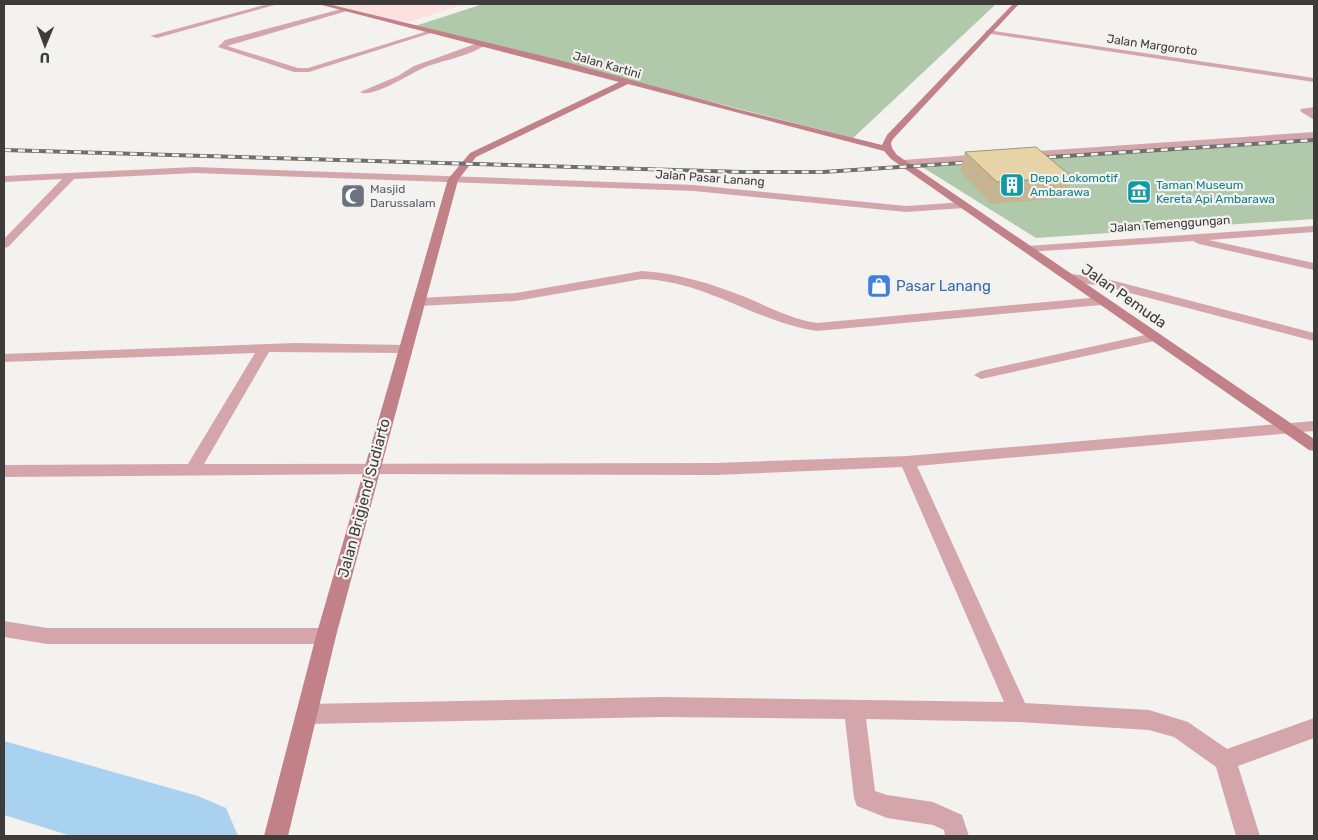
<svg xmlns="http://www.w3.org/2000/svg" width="1318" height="840" viewBox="0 0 1318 840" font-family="Rubik,sans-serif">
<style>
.education{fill:#fce1e0}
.green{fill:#afc9aa}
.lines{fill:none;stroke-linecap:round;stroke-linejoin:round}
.river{fill:#a8d2f0;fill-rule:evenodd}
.street{fill:#d4a6ac;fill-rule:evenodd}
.secondary{fill:#c28089;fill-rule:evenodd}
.rail-casing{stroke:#706f6d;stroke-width:4}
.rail{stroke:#f3f2ee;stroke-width:2.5;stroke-dasharray:7;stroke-linecap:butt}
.wall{fill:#c6b590}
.building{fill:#e6d3a7;stroke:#a19475}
.labels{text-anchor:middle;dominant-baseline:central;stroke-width:4.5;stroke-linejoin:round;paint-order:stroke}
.far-street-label{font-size:12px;fill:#3d3c3b;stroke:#f3f2ee}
.far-culture-label{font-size:12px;fill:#0d838f;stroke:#f3f2ee;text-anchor:start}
.far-worship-label{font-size:12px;fill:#5b616d;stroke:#f3f2ee;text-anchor:start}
.shop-label{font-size:15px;fill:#366cbe;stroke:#f3f2ee;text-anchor:start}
.street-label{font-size:15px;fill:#3d3c3b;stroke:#f3f2ee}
</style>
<rect width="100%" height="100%" fill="#f3f2ee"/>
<path class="education" d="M329,4H466L405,23Z"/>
<g class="green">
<path d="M483,4H996L853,138L415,26Z"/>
<path d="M1314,138V219L1036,238L919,165Z"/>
</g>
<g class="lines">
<path class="river" d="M4,741L198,796L226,808L238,836H71L4,815Z"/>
<g class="street">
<path d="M268,4H278L157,38L150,36Z"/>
<path d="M345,8L347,11L227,46L298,68H308L428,31L434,32L309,72H294L218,47L225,40Z"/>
<path d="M987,30L1314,78V82L985,33Z"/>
<path d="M478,43L485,45C467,58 439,60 419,70C409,75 370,99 360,92L398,76L414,66Z"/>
<path d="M1314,107V120L1300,111L1301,109Z"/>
<path d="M1314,132V138L1024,158L1019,155L1024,152Z"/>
<path d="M984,154L989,157L987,159L903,166L898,163L903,160Z"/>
<path d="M195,167L694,185L906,206L965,202L970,205L965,208L906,212L694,191L195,173L74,179L8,247L4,248V239L62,179L4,182V176Z"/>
<path d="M1314,226V232L1209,240L1314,263V270L1199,244L1193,241L1027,252L1021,249L1027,246Z"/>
<path d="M642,271C678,273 712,284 745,297C769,307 791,319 817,323L1101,297L1107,301L1101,305L817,331C755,322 707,281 642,279L516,301L419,306L413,302L419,298L516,293Z"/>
<path d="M1071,274L1103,278L1314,333V341L1103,286L1067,281L1065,278Z"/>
<path d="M1154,333L1161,337L1159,340L981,379L974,375L981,371Z"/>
<path d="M296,343L404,345L411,349L404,353L269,352L204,464L716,463L907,456L1314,421V431L917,466L1025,703L1149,710L1188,722L1227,749L1314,718V738L1238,766L1260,836H1236L1216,767L1174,737L1149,730L1019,722L866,719L875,791L887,795L933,802L962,815L969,836H945L944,830L933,825L887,818L857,806L854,798L845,719L662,717L307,724L300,721L296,714L300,707L307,704L662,697L1004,702L902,467L716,475L374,474L4,477V465L188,464L255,353L4,362V354Z"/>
<path d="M4,621L47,628H326L333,630L336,636L333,642L326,644H47L4,637Z"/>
</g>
<path class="secondary" d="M318,4H328L555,59L737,109L882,145L887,135L1013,4H1019L893,139L891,143L892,148L897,155L1314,439V451L1309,450L891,159L884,151L628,84L476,157L458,180L336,636L288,836H264L316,636L448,179L470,153L619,82Z"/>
<defs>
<g id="rail">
<path d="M4,150L743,172H823L976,162"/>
<path d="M1035,158L1314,140"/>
</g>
</defs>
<use href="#rail" class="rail-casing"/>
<use href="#rail" class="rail"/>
</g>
<path class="wall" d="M965,152L1072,177L1065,198L991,204L960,172Z"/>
<path class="building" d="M1036,147L1072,177L997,182L965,152Z"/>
<defs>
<symbol id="building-square" viewBox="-11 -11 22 22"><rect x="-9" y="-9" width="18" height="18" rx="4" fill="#0f9aa8" stroke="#f3f2ee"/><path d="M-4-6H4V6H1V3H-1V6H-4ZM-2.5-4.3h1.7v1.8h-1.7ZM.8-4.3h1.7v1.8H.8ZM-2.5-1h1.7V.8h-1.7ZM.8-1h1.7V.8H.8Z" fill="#fff"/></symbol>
<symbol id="museum-square" viewBox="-11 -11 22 22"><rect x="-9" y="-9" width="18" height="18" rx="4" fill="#0f9aa8" stroke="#f3f2ee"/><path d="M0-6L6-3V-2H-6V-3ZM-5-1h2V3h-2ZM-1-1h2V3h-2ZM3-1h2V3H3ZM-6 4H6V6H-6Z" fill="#fff"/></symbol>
<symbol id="mosque-square" viewBox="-11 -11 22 22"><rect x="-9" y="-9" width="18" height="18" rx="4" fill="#6b7280" stroke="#f3f2ee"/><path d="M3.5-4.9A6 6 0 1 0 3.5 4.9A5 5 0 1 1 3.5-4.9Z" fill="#fff"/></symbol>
<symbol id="shop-square" viewBox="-11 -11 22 22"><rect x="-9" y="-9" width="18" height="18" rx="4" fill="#3f7fe0" stroke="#f3f2ee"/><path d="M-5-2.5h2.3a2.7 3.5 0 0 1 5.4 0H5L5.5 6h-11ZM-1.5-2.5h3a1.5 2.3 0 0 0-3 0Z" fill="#fff"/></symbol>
</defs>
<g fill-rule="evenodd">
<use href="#building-square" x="998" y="171" width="28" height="28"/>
<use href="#museum-square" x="1125" y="178" width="28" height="28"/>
<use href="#mosque-square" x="339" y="182" width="28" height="28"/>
<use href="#shop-square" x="865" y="272" width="28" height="28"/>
</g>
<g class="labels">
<g class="far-street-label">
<text transform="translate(1152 45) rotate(8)">Jalan Margoroto</text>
<text transform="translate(607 65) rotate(16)">Jalan Kartini</text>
<text transform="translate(710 178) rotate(4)">Jalan Pasar Lanang</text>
<text transform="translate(1170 224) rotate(-4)">Jalan Temenggungan</text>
</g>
<g class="far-culture-label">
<text x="1030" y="178">Depo Lokomotif<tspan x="1030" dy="14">Ambarawa</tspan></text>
<text x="1156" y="185">Taman Museum<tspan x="1156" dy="14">Kereta Api Ambarawa</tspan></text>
</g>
<g class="far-worship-label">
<text x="370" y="189">Masjid<tspan x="370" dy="14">Darussalam</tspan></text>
</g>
<g class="shop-label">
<text x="896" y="286">Pasar Lanang</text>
</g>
<g class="street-label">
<text transform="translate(1124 296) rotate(35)">Jalan Pemuda</text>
<text transform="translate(364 498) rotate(-75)">Jalan Brigjend Sudiarto</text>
</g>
</g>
<rect width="1318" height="840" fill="none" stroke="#3d3c3b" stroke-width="10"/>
<g transform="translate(45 45) rotate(181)" stroke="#f3f2ee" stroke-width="4" paint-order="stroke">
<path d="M0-4L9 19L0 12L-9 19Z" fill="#3d3c3b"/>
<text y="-8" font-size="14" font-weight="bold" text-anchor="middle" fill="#3d3c3b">U</text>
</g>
</svg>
